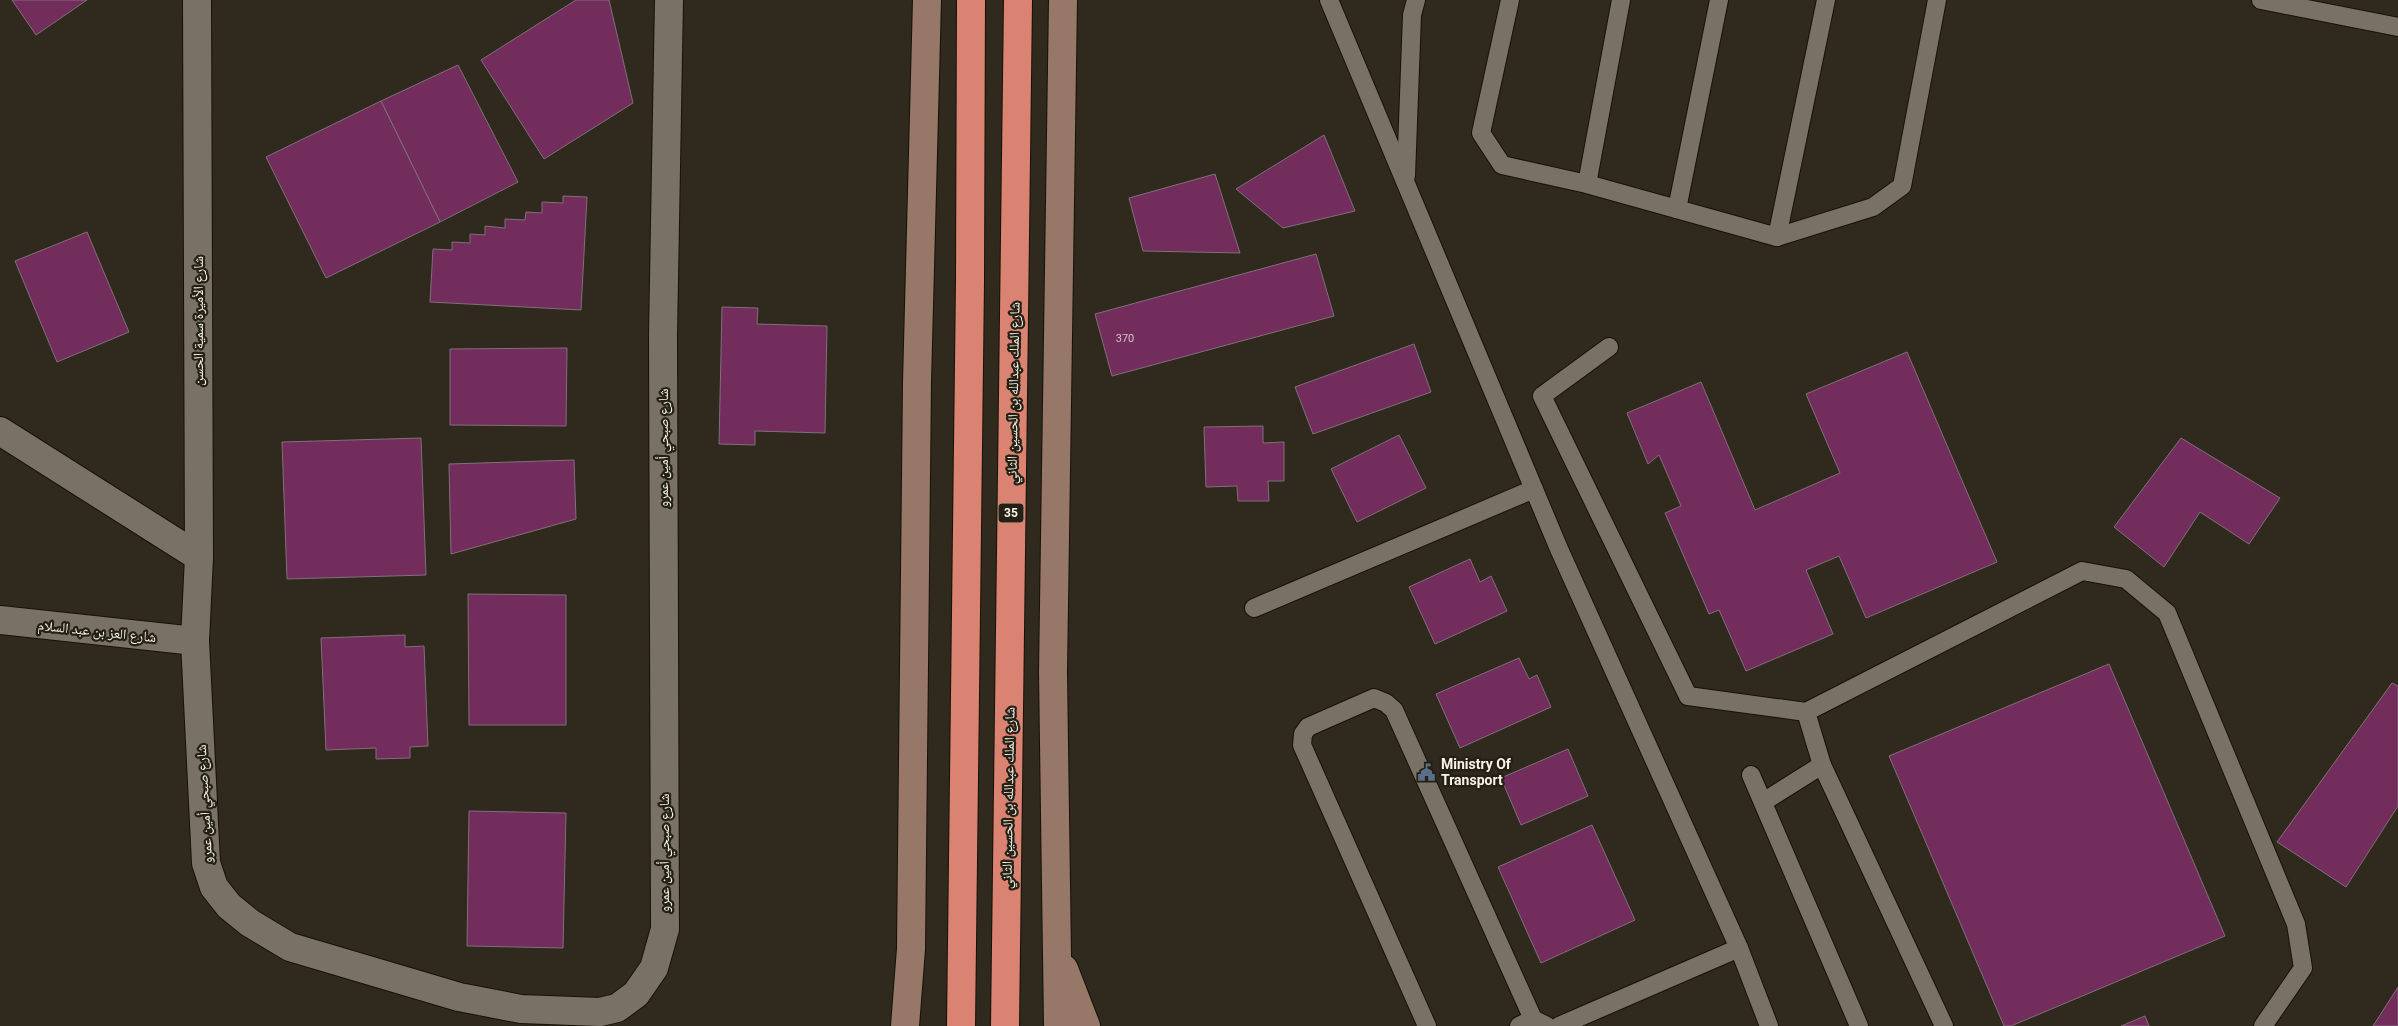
<svg xmlns="http://www.w3.org/2000/svg" width="2398" height="1026" viewBox="0 0 2398 1026" font-family="Roboto,'Noto Naskh Arabic',sans-serif">
<style>
.building{fill:#732d5d;stroke:#7f7079}
.lines{fill:none;stroke-linecap:round;stroke-linejoin:round}
.lane-casing{stroke:#171207;stroke-width:20}
.street-casing{stroke:#171207;stroke-width:30}
.secondary-casing{stroke:#171207;stroke-width:30}
.highway-casing{stroke:#171207;stroke-width:30}
.lane{stroke:#797264;stroke-width:18}
.street{stroke:#797264;stroke-width:28}
.secondary{stroke:#967768;stroke-width:28}
.highway{stroke:#da8372;stroke-width:28}
.labels{text-anchor:middle;dominant-baseline:central;stroke-width:4.5;stroke-linejoin:round;paint-order:stroke}
.number-label{font-size:11px;fill:#d6c2c8}
.shield{fill:#252014;stroke:#b8b4aa;stroke-width:1}
.shield-label{font-size:12px;font-weight:bold;fill:#f7f3eb}
.street-label{font-size:14px;fill:#f7f3eb;stroke:#252014}
.poi-label{font-size:14px;font-weight:bold;fill:#f7f3eb;stroke:#252014;text-anchor:start}
</style>
<rect width="100%" height="100%" fill="#2f2a1d"/>
<g class="building">
<path d="M12,0H87L36,35Z"/>
<path d="M576,0H609L633,103L544,159L481,60Z"/>
<path d="M458,65L518,182L440,222L381,101Z"/>
<path d="M381,101L440,222L326,278L266,157Z"/>
<path d="M1324,135L1355,211L1283,228L1236,189Z"/>
<path d="M1215,174L1240,253L1143,251L1129,198Z"/>
<path d="M563,196L587,197L581,310L430,302L433,249L452,250V242L470,243V234L485,235V226L505,228V219L525,220L526,212L542,213V202L563,203Z"/>
<path d="M87,232L129,332L57,362L15,261Z"/>
<path d="M1316,254L1334,316L1112,376L1095,314Z"/>
<path d="M722,307L758,308L757,324L827,326L825,433L755,431V445L719,444Z"/>
<path d="M1414,344L1431,392L1313,434L1295,387Z"/>
<path d="M567,348L566,426L450,425V349Z"/>
<path d="M1907,352L1997,562L1866,618L1839,556L1806,570L1833,634L1746,671L1719,610L1709,614L1665,513L1681,506L1659,455L1648,464L1627,413L1701,382L1755,510L1840,473L1806,394Z"/>
<path d="M1263,426V443L1284,442V481H1268L1269,501H1238L1237,486L1206,487L1204,427Z"/>
<path d="M1399,435L1426,488L1357,522L1331,469Z"/>
<path d="M421,438L426,575L287,579L282,442Z"/>
<path d="M2181,438L2280,498L2249,544L2200,512L2164,567L2114,527Z"/>
<path d="M574,460L576,519L451,554L449,464Z"/>
<path d="M1470,559L1480,582L1491,576L1507,611L1435,644L1409,587Z"/>
<path d="M468,594L566,595V725H469Z"/>
<path d="M405,635V647L424,646L428,746L410,747V758L376,759V748L326,750L321,638Z"/>
<path d="M1519,658L1529,679L1537,675L1551,707L1460,748L1436,694Z"/>
<path d="M2109,664L2225,936L2011,1026H2004L1889,756Z"/>
<path d="M2392,683L2398,686V806L2346,887L2277,842Z"/>
<path d="M1568,749L1588,796L1521,825L1501,778Z"/>
<path d="M469,811L566,813L563,948L467,946Z"/>
<path d="M1592,825L1635,920L1541,963L1498,867Z"/>
<path d="M2398,987V1026H2373Z"/>
<path d="M2145,1016L2149,1026H2121Z"/>
</g>
<g class="lines">
<defs>
<g id="lane">
<path d="M1329,0L1559,549L1739,948L1769,1026"/>
<path d="M1510,0L1481,133L1502,165L1587,184L1777,237L1873,207L1902,186L1937,0"/>
<path d="M2261,0L2398,27"/>
<path d="M1406,176L1412,15L1416,0"/>
<path d="M1587,184L1621,0"/>
<path d="M1677,209L1719,0"/>
<path d="M1777,237L1826,0"/>
<path d="M1609,347L1542,396L1688,696L1806,712"/>
<path d="M1254,608L1534,489"/>
<path d="M1751,775L1859,1026"/>
<path d="M1763,802L1822,765"/>
<path d="M1533,1019L1547,1026"/>
<path d="M1427,1026L1302,745L1303,734L1308,727L1374,698L1386,703L1394,710L1533,1019L1519,1026"/>
<path d="M1559,1026L1739,948"/>
<path d="M1944,1026L1822,765L1806,712L2082,571L2126,579L2167,613L2296,924L2303,968L2263,1026"/>
</g>
<g id="street">
<path d="M197,0L199,557L195,641L206,863L214,887L229,906L250,923L290,947L459,997L521,1009L600,1012L617,1008L636,994L654,968L665,929L663,335L669,0"/>
<path d="M0,431L199,557"/>
<path d="M0,620L195,641"/>
</g>
<g id="secondary">
<path d="M1064,969L1086,1026"/>
<path d="M905,1026L911,949L917,382L927,0"/>
<path d="M1058,1026L1053,672L1063,0"/>
</g>
<g id="highway">
<path d="M961,1026L970,281L971,0"/>
<path d="M1005,1026L1018,0"/>
</g>
</defs>
<use href="#lane" class="lane-casing"/>
<use href="#street" class="street-casing"/>
<use href="#secondary" class="secondary-casing"/>
<use href="#highway" class="highway-casing"/>
<use href="#lane" class="lane"/>
<use href="#street" class="street"/>
<use href="#secondary" class="secondary"/>
<use href="#highway" class="highway"/>
</g>
<defs>
<symbol id="civic-bare" viewBox="-9 -9 18 18"><path d="M-.6-6.5H3V-4.5H.6V-3L4-1V1h2V6H-6V1h2V-1L-.6-3ZM-1.2 2.5V6h2.4V2.5Z" fill="#5c6f8a" stroke="#252014" stroke-width="2.5" paint-order="stroke"/></symbol>
</defs>
<g fill-rule="evenodd">
<use href="#civic-bare" x="1414" y="760" width="25" height="25"/>
</g>
<g class="labels">
<g class="number-label">
<text x="1125" y="338">370</text>
</g>
<rect class="shield" x="998.5" y="503.5" width="25" height="19" rx="4"/>
<g class="shield-label">
<text x="1011" y="513">35</text>
</g>
<g class="street-label">
<text transform="translate(198 321) rotate(-90)">شارع الأميرة سمية الحسن</text>
<text transform="translate(1013 393) rotate(-89)">شارع الملك عبدالله بن الحسين الثاني</text>
<text transform="translate(663 448) rotate(-90)">شارع صبحي أمين عمرو</text>
<text transform="translate(97 631) rotate(6)">شارع العز بن عبد السلام</text>
<text transform="translate(1008 798) rotate(-89)">شارع الملك عبدالله بن الحسين الثاني</text>
<text transform="translate(204 804) rotate(-93)">شارع صبحي أمين عمرو</text>
<text transform="translate(664 853) rotate(-90)">شارع صبحي أمين عمرو</text>
</g>
<g class="poi-label">
<text x="1441" y="764">Ministry Of<tspan x="1441" dy="16">Transport</tspan></text>
</g>
</g>
</svg>
